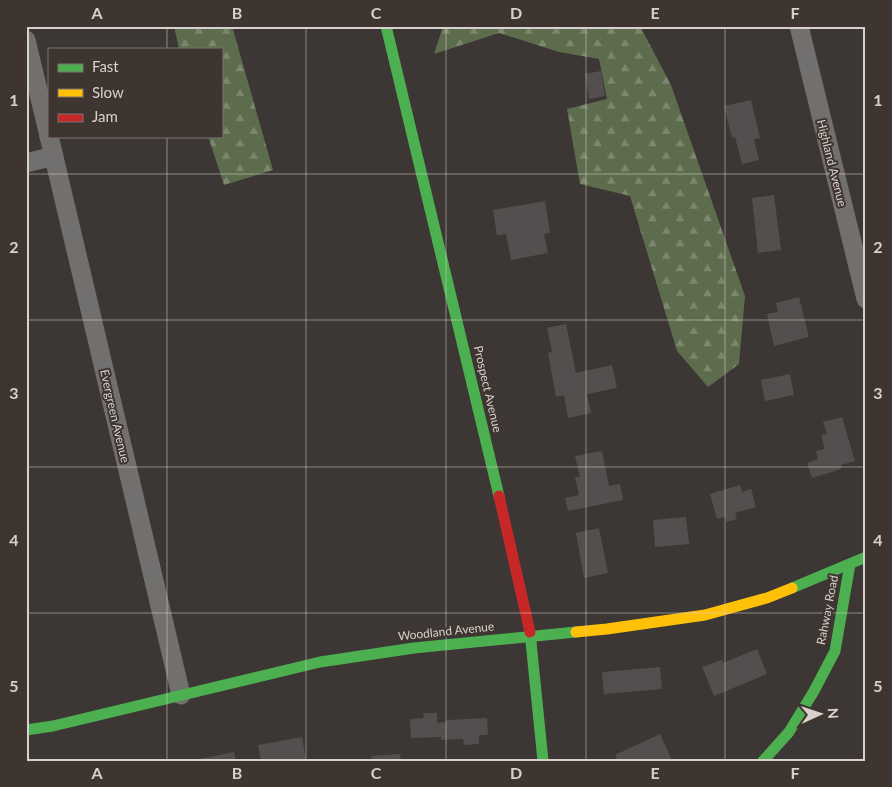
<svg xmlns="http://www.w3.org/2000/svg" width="892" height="787" viewBox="0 0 892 787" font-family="Lato,sans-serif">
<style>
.forest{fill:url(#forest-firs)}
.building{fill:#544f4e}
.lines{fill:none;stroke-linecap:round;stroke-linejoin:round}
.street{stroke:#72706e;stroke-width:19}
.fast{stroke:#4caf50;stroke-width:11}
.slow{stroke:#ffc107;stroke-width:11}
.jam{stroke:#c62828;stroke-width:11}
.grid{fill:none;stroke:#d7d0cd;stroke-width:1;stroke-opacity:0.55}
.labels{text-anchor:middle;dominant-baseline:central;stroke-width:4;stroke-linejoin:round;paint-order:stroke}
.street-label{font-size:12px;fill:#d7d0cd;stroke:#3f3530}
.neatline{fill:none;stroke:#d7d0cd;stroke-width:2}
.grid-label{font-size:16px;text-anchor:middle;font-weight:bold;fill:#d7d0cd}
</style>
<defs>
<pattern id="forest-firs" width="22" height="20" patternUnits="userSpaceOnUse" patternTransform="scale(1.25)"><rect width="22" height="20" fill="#5d6c4d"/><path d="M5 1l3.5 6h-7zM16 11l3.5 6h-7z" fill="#7b876e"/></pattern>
</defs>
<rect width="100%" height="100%" fill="#3c3634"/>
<g class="forest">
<path d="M174,26H232L273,170L224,185L208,136H221V49H179Z"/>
<path d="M443,26H640L671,85L745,296L739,364L708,387L677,351L630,196L580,184L567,109L607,99L599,59L559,52L499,33L434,54Z"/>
</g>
<g class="building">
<path d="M601,71L605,96L589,99L585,74Z"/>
<path d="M751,100L760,138L754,139L759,160L742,164L735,137L732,138L724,106Z"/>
<path d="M774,195L781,250L758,253L752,198Z"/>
<path d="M545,201L550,233L544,234L548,253L511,260L506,234L497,235L493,210Z"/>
<path d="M799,297L809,337L774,346L767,314L778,312L776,303Z"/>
<path d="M566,324L576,373L612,365L617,388L587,394L591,413L568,418L564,395L556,397L548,353L552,352L547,328Z"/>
<path d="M790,374L794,395L765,401L761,380Z"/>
<path d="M842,417L855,461L841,465V469L812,478L807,463L818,459L816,451L825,449L821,435L827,434L823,422Z"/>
<path d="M602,451L609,486L620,484L623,500L568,511L565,498L579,495L575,477H580L575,456Z"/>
<path d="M740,485L742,492L751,489L756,507L735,513L737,519L726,522L725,517L717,519L710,494Z"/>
<path d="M686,517L689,544L655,547L653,520Z"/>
<path d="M599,528L608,573L584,578L576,533Z"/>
<path d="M757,649L767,674L714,696L702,667L722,660L723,663Z"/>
<path d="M660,667L662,689L604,694L602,672Z"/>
<path d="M423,713H437V723L447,722V720L487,718L488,735H479V744L464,745L463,739L441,740V737L411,738L410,719L424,718Z"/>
<path d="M660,734L672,760L618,761L615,755Z"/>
<path d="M302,737L306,761H261L258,745Z"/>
<path d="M234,752L236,761H195V760Z"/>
<path d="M400,754L401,761H372L371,756Z"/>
</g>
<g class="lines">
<g class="street">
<path d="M799,26L866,299"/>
<path d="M26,40L49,136"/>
<path d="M49,136L181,695"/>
<path d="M26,163L54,156"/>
</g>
<g class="fast">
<path d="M386,26L499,496"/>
<path d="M792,588L866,557"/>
<path d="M530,632L543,761"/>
<path d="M26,730L53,726L320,662L414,648L576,632"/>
<path d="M763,761L789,732L814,691L835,651L850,564"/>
</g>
<path class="slow" d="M576,632L607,629L705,615L767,598L792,588"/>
<path class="jam" d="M499,496L530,632"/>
</g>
<path class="grid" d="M167,26V49M306,26V761M446,26V761M586,26V761M725,26V761M167,136V761M26,174H866M26,320H866M26,467H866M26,613H866"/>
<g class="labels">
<g class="street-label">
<text transform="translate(832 163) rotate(76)">Highland Avenue</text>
<text transform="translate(488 389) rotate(77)">Prospect Avenue</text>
<text transform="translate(115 416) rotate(77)">Evergreen Avenue</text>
<text transform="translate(827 610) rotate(-79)">Rahway Road</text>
<text transform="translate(446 631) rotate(-6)">Woodland Avenue</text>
</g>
</g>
<rect width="892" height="787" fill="none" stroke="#3f3530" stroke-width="55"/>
<rect x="48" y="48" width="175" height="90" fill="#3f3530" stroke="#7c736f"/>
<rect x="58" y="64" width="25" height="8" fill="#4caf50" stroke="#7c736f"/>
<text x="92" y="72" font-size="15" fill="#d7d0cd">Fast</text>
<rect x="58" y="89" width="25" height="8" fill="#ffc107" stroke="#7c736f"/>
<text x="92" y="98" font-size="15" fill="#d7d0cd">Slow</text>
<rect x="58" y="114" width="25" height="8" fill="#c62828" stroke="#7c736f"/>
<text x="92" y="122" font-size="15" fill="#d7d0cd">Jam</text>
<g transform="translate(820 714) rotate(87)" stroke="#3f3530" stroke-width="4" paint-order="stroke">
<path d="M0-4L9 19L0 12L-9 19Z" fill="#d7d0cd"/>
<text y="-8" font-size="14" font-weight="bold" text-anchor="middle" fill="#d7d0cd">N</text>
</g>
<rect x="28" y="28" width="836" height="732" class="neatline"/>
<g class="grid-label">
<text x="97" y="19">A</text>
<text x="237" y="19">B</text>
<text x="376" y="19">C</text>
<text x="516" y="19">D</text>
<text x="655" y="19">E</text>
<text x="795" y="19">F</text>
<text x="14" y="106">1</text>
<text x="878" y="106">1</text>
<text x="14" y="253">2</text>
<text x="878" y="253">2</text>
<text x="14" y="399">3</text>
<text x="878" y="399">3</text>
<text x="14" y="546">4</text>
<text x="878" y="546">4</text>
<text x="14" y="692">5</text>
<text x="878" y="692">5</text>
<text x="97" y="779">A</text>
<text x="237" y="779">B</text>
<text x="376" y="779">C</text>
<text x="516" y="779">D</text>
<text x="655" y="779">E</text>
<text x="795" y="779">F</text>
</g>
</svg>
